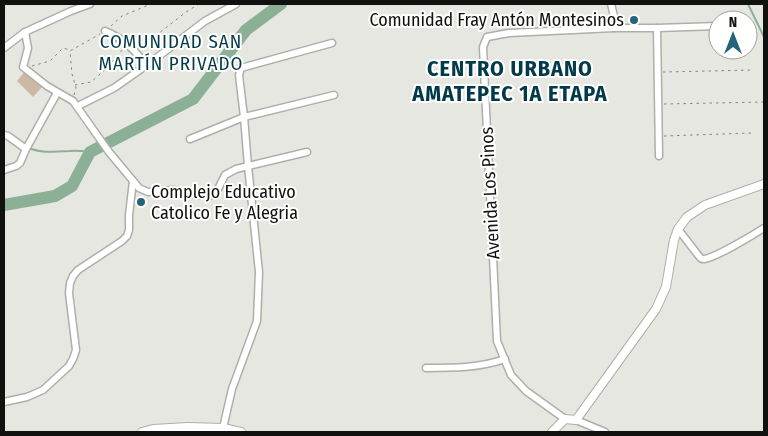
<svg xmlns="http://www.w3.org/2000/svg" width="768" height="436" viewBox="0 0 768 436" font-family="'Fira Sans Condensed',sans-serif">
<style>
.green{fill:#cdb7a5}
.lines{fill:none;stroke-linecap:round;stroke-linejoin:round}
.stream{stroke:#8bb096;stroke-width:2}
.river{stroke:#8bb096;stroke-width:12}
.minor-casing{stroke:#aeafa9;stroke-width:9}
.tertiary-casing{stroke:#aeafa9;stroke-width:10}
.path{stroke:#858581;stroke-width:1;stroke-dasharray:2.5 4;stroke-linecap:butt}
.minor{stroke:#fff;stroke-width:6}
.tertiary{stroke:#fff;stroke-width:8}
.poi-dot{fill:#246379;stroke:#fffffe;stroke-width:2}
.labels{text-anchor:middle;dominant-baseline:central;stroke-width:4;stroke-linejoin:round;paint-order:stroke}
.poi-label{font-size:18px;fill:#11110f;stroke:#fffffe;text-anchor:end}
.street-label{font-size:18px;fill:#11110f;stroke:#fffffe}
.neighbourhood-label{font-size:19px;letter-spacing:1px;fill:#023a4b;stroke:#fffffe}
.district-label{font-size:22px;font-weight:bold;letter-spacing:1px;fill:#023a4b;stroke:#fffffe}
</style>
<rect width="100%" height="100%" fill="#e7e7e1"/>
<path class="green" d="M25,71L43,86L33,97L17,81Z"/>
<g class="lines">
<g class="stream">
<path d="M748,4L764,37"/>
<path d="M31,149C47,154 54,151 70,151C77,150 83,151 90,152"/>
</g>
<path class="river" d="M4,205L55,196L72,186L90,152L193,99L246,30L281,4"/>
<defs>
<g id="minor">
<path d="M611,4L615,20L614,28"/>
<path d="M657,28L659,156"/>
<path d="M105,31C122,38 136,50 146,66"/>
<path d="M25,32L28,48L23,67L47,86L73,101L109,152L139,188L148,192L173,190L197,195L210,196L218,189L225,175L236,169L307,152"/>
<path d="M4,48L25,32L71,11L90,4"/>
<path d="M78,106L114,88L151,62L205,21L236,4"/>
<path d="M4,135L8,136L26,149"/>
<path d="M190,139L244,117L334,95"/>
<path d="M4,170L16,166L20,163L26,149L57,93"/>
<path d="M678,229L698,255C701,258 700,259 704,259C715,258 753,235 764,228"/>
<path d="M426,368C453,368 479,368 505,359"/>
<path d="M4,402L27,397L43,390L69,366L73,359L76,350L69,293L70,283L73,276L78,270L122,241L127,236L129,230V215L133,181"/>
<path d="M565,419L526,391L511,375L497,341L483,47L487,37L509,33L614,28H657L718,26"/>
<path d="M576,420L605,432"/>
<path d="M224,431L223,428L232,389L257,321L259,272L248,166L244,117L239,75L241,68L332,43"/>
</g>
<g id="tertiary">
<path d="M142,432L153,429L188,427L223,428L241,432"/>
<path d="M552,432L565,419L576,420L656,309L666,287L674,240L678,229L687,217L705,205L764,184"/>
</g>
</defs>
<use href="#minor" class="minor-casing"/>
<use href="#tertiary" class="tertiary-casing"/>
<g class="path">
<path d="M111,26L122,16L151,4"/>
<path d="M140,48L186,12L199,4"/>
<path d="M32,66L50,61L63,48L70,50"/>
<path d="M663,72L754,70"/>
<path d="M75,85L91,82L107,68L123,49"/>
<path d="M74,95L76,88L72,74L70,51L100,34"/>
<path d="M664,104L764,102"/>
<path d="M664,136L751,133"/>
</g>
<use href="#minor" class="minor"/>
<use href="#tertiary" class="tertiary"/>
</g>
<g class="poi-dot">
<circle cx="634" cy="20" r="5"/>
<circle cx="141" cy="202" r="5"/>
</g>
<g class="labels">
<g class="poi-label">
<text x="624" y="20">Comunidad Fray Antón Montesinos</text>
<text x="151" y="192" text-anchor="start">Complejo Educativo<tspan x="151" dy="21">Catolico Fe y Alegria</tspan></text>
</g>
<g class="street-label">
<text transform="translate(490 193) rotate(-93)">Avenida Los Pinos</text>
</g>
<g class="neighbourhood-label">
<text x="171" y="41">COMUNIDAD SAN<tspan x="171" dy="22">MARTÍN PRIVADO</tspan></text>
</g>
<g class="district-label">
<text x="510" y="68">CENTRO URBANO<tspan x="510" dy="25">AMATEPEC 1A ETAPA</tspan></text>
</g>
</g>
<rect width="768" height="436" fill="none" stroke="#11110f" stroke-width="10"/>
<g transform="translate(733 35)"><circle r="24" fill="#fffffe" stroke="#a0a09e"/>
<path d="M0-4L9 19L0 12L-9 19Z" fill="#246379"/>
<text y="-8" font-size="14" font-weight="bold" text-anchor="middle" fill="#11110f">N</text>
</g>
</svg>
